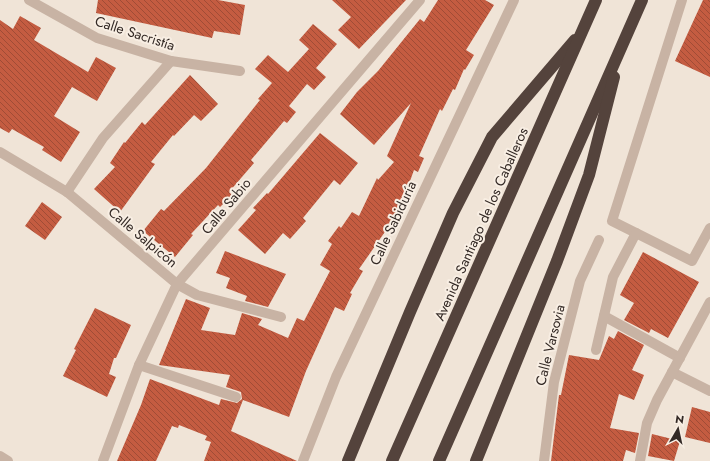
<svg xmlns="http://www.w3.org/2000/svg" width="710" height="461" viewBox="0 0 710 461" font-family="Jost,sans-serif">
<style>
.building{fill:url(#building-back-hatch)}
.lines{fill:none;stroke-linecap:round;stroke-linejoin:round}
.minor{stroke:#c8b3a4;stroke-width:10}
.highway{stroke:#54433c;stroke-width:12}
.labels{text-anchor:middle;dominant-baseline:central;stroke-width:4;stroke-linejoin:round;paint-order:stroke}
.street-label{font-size:14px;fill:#332925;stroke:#f8eee3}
</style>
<defs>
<pattern id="building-back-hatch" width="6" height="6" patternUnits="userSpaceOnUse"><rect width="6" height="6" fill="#c45c41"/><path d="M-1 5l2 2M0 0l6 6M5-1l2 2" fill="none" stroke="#a04c36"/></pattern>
</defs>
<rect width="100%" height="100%" fill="#f0e4d7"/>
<g class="building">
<path d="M98,0H218L245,5L240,35L214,31L212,38L96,13Z"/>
<path d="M332,0H406L359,49L338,30L351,17Z"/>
<path d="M438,0H485L494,5L466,50L474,55L465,70L464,69L455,90L453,89L442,111L440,109L419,156L424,158L418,172L414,170L393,228L389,226L359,269L363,271L350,293L352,294L344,311L335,307L306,371L289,417L243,400L231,431L297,461H204L211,442L205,440L207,436L179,425L178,428L172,426L156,461H117L141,405L150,379L219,405L221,399L237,403L242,399L241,392L226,387L230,375L159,365L186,299L210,308L201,330L235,335L242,313L262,319L258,325L288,338L297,318L304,321L330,271L320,265L332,244L328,241L339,226L341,228L352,212L359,216L377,178L378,180L394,162L387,156L411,103L374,145L340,114L357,92L378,71L420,19L424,22Z"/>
<path d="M703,0H710V77L675,61Z"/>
<path d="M20,16L41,28L34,40L88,72L96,57L116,68L97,101L72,87L54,116L80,132L61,162L42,150L44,147L12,129L9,133L0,128V20L13,29Z"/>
<path d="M313,24L337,44L316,68L326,77L314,90L307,84L289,106L296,112L287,123L284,121L251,160L254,163L229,192L232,195L220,207L218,205L191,234L193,235L175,257L143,231L161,209L164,211L206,168L260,100L258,99L272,83L255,69L268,55L288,72L309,49L299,40Z"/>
<path d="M190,75L218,104L201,121L194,115L174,136L173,135L151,162L155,164L120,212L94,189L115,167L110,163L124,142L125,143L142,122L145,125Z"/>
<path d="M320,133L358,163L340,185L334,180L303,218L306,221L290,239L283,233L265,254L238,230L256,210L253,208L267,193L268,194Z"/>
<path d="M42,202L62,217L45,240L25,226Z"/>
<path d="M225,251L286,274L268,307L245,301L247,296L226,288L230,278L216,273Z"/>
<path d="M643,252L699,282L668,338L651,329L649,333L624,320L634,303L620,295Z"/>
<path d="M95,308L131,325L116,358H114L109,374L116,377L107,397L63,376L76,350L74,349Z"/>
<path d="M618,331L644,345L632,370L644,375L634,400L619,394L610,428L639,433L635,453L626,450L623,461H551L559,395H561L569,355L599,360L609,336L614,339Z"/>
<path d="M692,407L710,412V443L685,437Z"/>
<path d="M652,434L680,441L674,461L648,456Z"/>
</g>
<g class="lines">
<g class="minor">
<path d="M29,0L97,38L171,61L240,71"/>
<path d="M682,0L612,221L692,261L710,228"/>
<path d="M0,152L67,192L177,284L197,295L281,317"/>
<path d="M67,192L103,138L171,61"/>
<path d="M604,316L680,358"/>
<path d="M596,350L613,277L636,233"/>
<path d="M139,365L236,397"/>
<path d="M672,372L710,391"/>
<path d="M0,456L8,461"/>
<path d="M103,461L139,365L177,284L420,0"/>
<path d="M303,461L336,377L514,0"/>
<path d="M544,461L554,382L580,281L599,240"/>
<path d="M640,461L647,423L657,400L710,302"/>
</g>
<g class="highway">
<path d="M348,461L410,312L453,213L492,137L575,40"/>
<path d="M392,461L596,0"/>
<path d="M439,461L642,0"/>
<path d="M476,461L557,261L589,175L614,77"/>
</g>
</g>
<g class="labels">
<g class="street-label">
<text transform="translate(135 33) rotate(18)">Calle Sacristía</text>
<text transform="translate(226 206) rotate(-50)">Calle Sabio</text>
<text transform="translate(393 223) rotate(-65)">Calle Sabiduría</text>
<text transform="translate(481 224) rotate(-66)">Avenida Santiago de los Caballeros</text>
<text transform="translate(143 237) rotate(40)">Calle Salpicón</text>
<text transform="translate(550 345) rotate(-76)">Calle Varsovia</text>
</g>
</g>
<g transform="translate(678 429) rotate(9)" stroke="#f8eee3" stroke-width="3" paint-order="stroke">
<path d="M0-3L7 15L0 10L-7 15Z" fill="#332925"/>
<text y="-6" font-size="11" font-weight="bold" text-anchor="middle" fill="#332925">N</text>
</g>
</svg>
